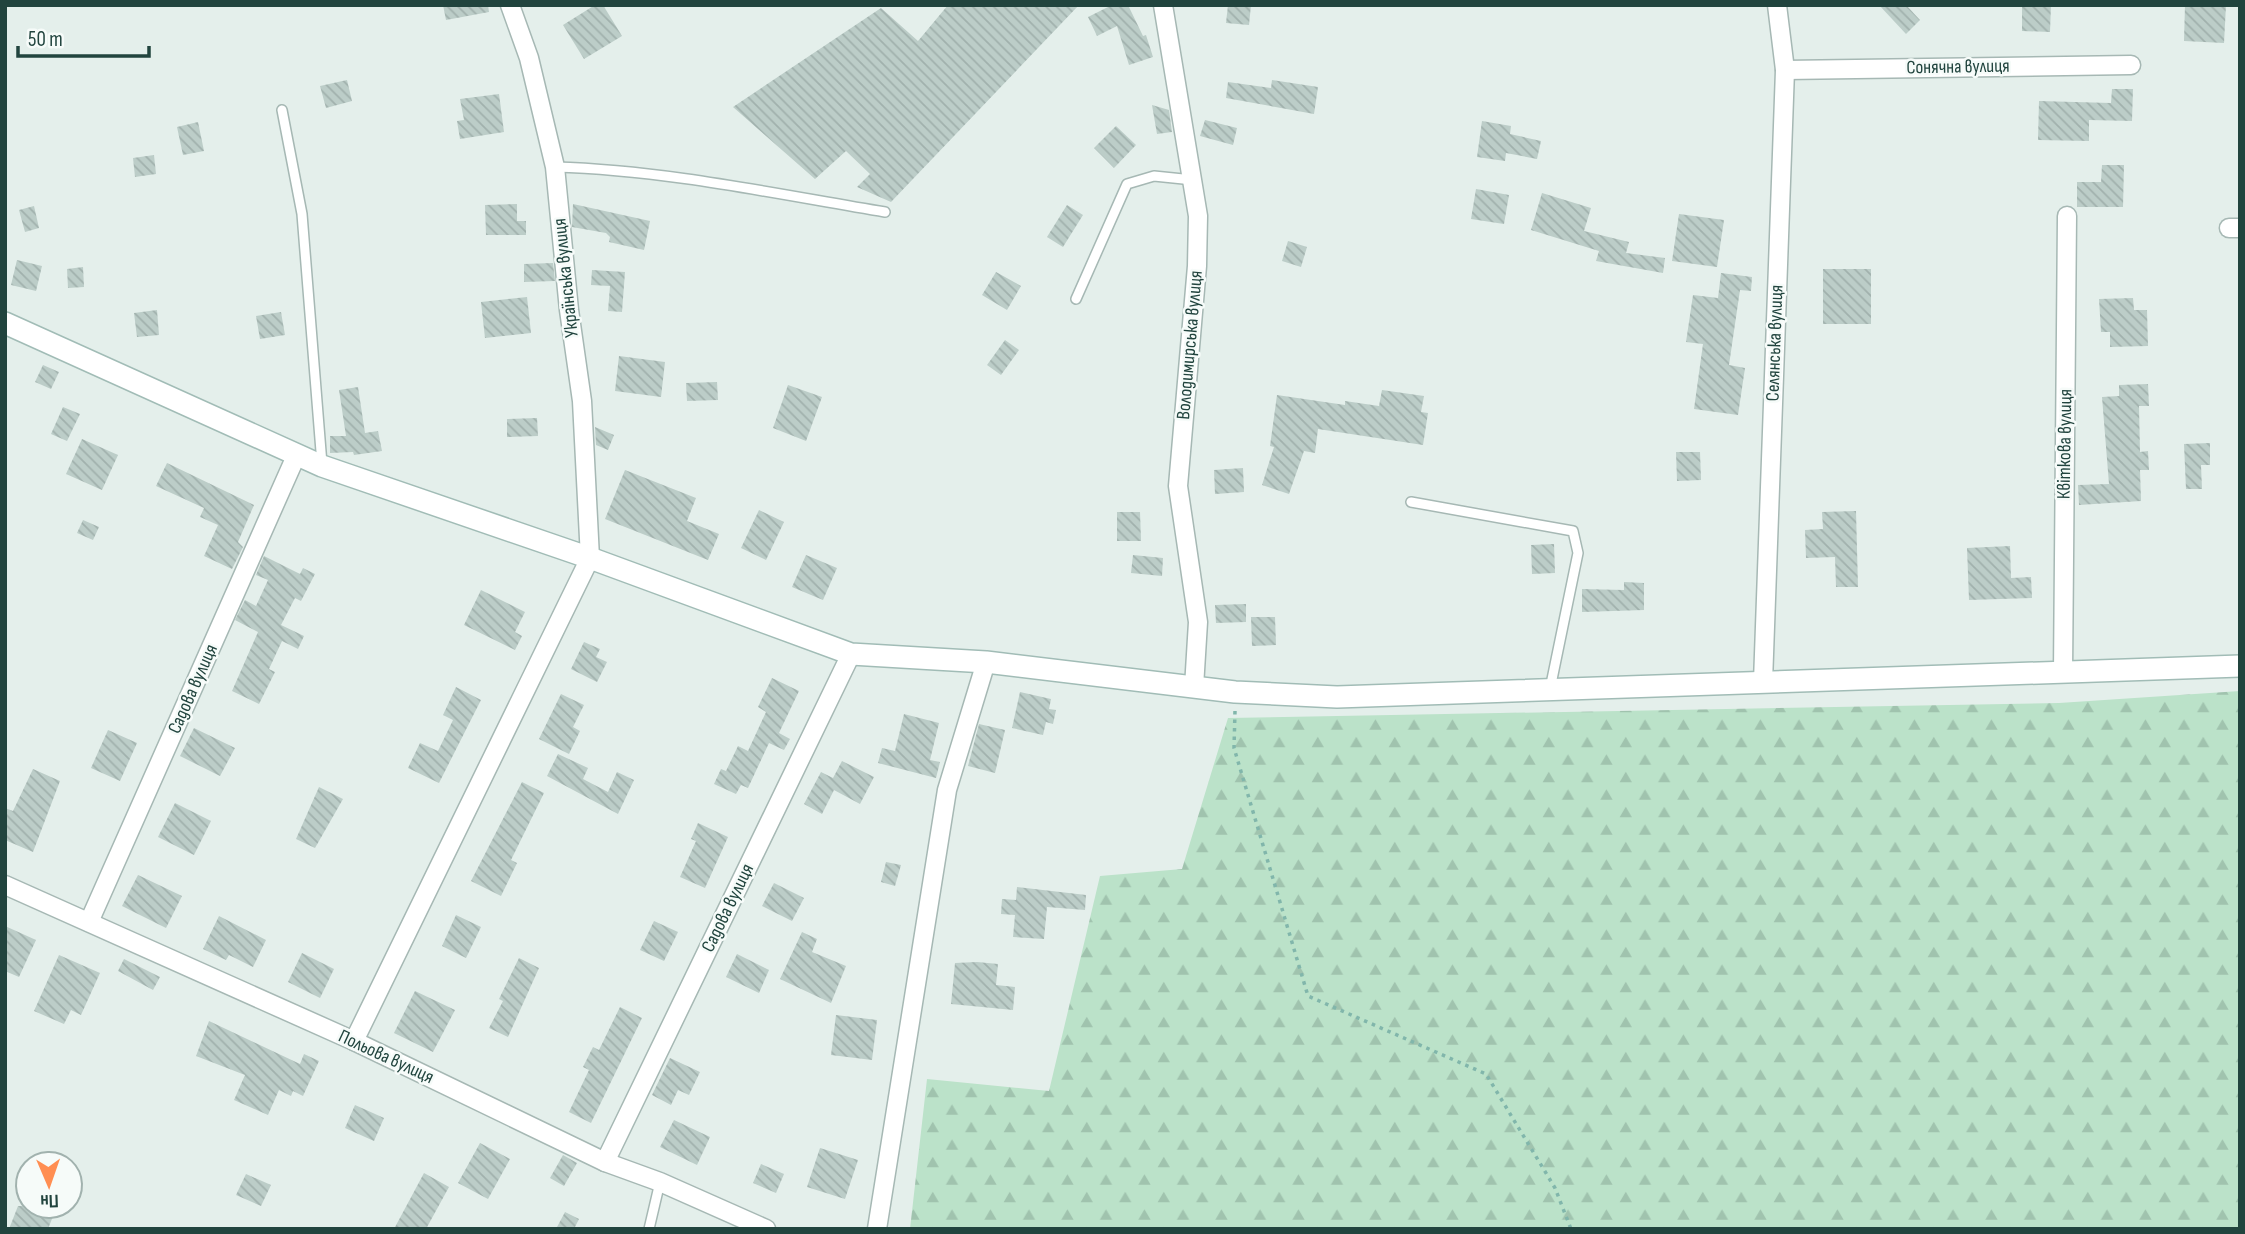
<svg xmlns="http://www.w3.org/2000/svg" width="2245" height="1234" viewBox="0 0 2245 1234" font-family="'Sofia Sans Condensed',sans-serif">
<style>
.forest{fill:url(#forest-firs)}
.building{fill:url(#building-back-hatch)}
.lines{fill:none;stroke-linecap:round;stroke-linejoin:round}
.lane-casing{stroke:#a6b8b4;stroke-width:12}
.street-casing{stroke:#a6b8b4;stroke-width:21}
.secondary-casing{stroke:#a1bcb6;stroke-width:24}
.path{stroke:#81b6ab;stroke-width:3.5;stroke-dasharray:3.5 5;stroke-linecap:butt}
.lane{stroke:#fff;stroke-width:9}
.street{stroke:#fff;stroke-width:18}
.secondary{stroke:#fff;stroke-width:21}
.labels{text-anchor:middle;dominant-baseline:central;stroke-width:5;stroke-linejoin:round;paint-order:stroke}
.street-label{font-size:19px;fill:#21443e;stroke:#f6fbf9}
</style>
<defs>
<pattern id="forest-firs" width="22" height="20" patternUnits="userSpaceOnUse" patternTransform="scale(1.75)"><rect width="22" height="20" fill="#bbe2c9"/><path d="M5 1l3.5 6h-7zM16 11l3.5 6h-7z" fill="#a0c3ae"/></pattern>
<pattern id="building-back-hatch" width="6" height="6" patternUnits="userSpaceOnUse" patternTransform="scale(1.75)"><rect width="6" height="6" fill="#bccdc8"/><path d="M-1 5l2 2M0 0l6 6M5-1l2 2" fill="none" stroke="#a1b1ad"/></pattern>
</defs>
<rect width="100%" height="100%" fill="#e4efeb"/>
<path class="forest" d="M2240,691V1229H910L927,1079L1049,1091L1100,876L1182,869L1228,718L2059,703Z"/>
<g class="building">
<path d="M443,5H488L489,12L446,20Z"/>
<path d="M595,5H603L622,36L584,59L563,25Z"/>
<path d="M948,5H1079L891,202L857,187L870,174L846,151L815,179L733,107L881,8L918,41Z"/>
<path d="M1112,5H1128L1143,36L1146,35L1153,57L1129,65L1117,26L1097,36L1088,17Z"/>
<path d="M1228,5H1251L1249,25L1226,23Z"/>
<path d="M1879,5H1906L1920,20L1906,34Z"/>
<path d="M2022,5H2051L2050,32L2022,31Z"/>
<path d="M2185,5H2226L2224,43L2184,41Z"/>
<path d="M347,80L352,101L326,108L320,86Z"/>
<path d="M1272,80L1318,87L1314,114L1226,98L1228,82L1271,88Z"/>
<path d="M2112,89H2133L2132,121L2089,120V141L2038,140L2039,101L2111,103Z"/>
<path d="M499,94L504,132L460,139L457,121L464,120L460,99Z"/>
<path d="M1152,105L1169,110L1172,132L1157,134Z"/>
<path d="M1205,120L1237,128L1233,145L1200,136Z"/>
<path d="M1482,121L1511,126L1510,134L1541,141L1537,159L1506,153L1505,161L1477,157Z"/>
<path d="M198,122L204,151L183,155L177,127Z"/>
<path d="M1116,126L1136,145L1114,168L1094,148Z"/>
<path d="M154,155L156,174L135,177L133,158Z"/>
<path d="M2102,165H2124L2123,207H2077V182H2101Z"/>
<path d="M1476,189L1509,195L1504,224L1471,219Z"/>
<path d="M1542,193L1591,208L1584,231L1629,242L1626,253L1665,258L1663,273L1596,261L1599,251L1531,230Z"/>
<path d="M517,204V221H526V235H486L485,205Z"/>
<path d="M573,204L650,221L644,250L609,242L610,237L606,233L572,227Z"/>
<path d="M1067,205L1083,215L1063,247L1047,237Z"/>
<path d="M34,206L39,228L25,232L19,210Z"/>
<path d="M1679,214L1724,220L1717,267L1672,261Z"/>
<path d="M1288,241L1307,247L1301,267L1282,261Z"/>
<path d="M17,260L42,266L36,291L11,285Z"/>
<path d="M553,263L555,281L524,282V264Z"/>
<path d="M83,267L84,287L68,288L67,269Z"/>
<rect x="1823" y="269" width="48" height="55"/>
<path d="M592,270L625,272L622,312L608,311L610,286L591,285Z"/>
<path d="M996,272L1021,286L1007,310L982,295Z"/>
<path d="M1721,273L1752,277L1751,291L1740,290L1729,365L1745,368L1738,415L1694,409L1703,344L1686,342L1693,295L1718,298Z"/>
<path d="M527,297L531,333L485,338L481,302Z"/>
<path d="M2133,298L2134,310H2147L2148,346L2110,347V332H2101L2099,299Z"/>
<path d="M157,310L159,335L137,337L134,313Z"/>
<path d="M281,312L285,335L260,339L256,316Z"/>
<path d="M1005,340L1019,350L1001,375L987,365Z"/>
<path d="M619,356L665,362L661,397L615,391Z"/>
<path d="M43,365L59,372L51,389L35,382Z"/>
<path d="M717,382L718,400L687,401L686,383Z"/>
<path d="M2148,384L2149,406H2139L2140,452L2148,451L2149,470H2140L2141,501L2079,505L2078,485L2109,484L2102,397L2119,396V385Z"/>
<path d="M788,385L822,397L806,441L773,428Z"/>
<path d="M358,387L365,433L378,431L382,451L354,455L353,452L330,453V436H346L339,390Z"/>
<path d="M1382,390L1424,396L1421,412L1428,413L1423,445L1318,429L1315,453L1304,451L1289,494L1262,485L1274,447L1270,446L1277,395L1345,405V401L1379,406Z"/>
<path d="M63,407L80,414L67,441L51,434Z"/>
<path d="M537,418L538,436L507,437V419Z"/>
<path d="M595,427L614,435L608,450L596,445Z"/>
<path d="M82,439L118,455L102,490L66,474Z"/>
<path d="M2210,443V465H2201L2202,489H2186L2184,444Z"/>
<path d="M1676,452H1700L1701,480L1677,481Z"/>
<path d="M167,463L254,505L238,542L243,547L232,569L204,556L218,525L200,517L204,508L156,486Z"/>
<path d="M1243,468L1244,492L1215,494L1214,470Z"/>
<path d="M625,470L696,498L687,521L719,534L708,560L605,519Z"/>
<path d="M759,510L784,522L766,560L741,548Z"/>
<path d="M1856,511L1858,587H1836L1835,557L1806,558L1805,530L1823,529L1822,512Z"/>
<path d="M1117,512H1140L1141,541H1117Z"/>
<path d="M83,520L99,527L93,540L77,533Z"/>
<path d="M1554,544L1555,573L1532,574L1531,545Z"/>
<path d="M2010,546L2011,578L2031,577L2032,598L1969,600L1967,548Z"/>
<path d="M806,555L837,568L823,600L792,587Z"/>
<path d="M1133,555L1163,558L1162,576L1131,573Z"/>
<path d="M264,556L300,574L303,568L315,574L301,601L295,598L281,625L304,636L298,649L282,641L269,669L275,672L259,704L232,691L258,632L235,620L245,600L256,606L268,580L256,575Z"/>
<path d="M1624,582L1644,583V610L1582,612V589L1624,590Z"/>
<path d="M481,590L525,612L515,632L522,636L515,650L464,625Z"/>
<path d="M1246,604V622L1216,623L1215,605Z"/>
<path d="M1251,617H1275L1276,645L1252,646Z"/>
<path d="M584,642L600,649L596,657L607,662L597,682L571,669Z"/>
<path d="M772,678L799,691L779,733L790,739L784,750L769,743L748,788L741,785L736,794L714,784L721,769L726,771L738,746L748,751L766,712L758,707Z"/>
<path d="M456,687L481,700L439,783L408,768L420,743L438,751L453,720L443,715Z"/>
<path d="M1020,692L1051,699L1049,709L1056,710L1053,724L1046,722L1043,735L1012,728Z"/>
<path d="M561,694L584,705L573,727L580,731L569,754L539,739Z"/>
<path d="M904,714L939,723L930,760L940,762L936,778L878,763L882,748L895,751Z"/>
<path d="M979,724L1005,730L995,773L968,766Z"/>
<path d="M194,728L235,748L220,776L180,756Z"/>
<path d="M108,730L137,743L120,781L91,768Z"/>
<path d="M558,754L588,768L583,779L608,792L617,772L634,780L618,814L547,776Z"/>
<path d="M842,761L874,777L860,804L834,790L822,814L804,804L821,772L833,778Z"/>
<path d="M33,769L60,781L33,852L5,840V808L13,811Z"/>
<path d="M522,782L544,793L511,860L517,863L501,896L471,881Z"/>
<path d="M319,787L343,799L315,848L296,839Z"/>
<path d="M175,803L211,821L194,855L158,837Z"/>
<path d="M698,823L728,837L705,888L680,877L696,841L691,839Z"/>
<path d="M886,862L901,865L895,886L881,882Z"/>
<path d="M138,875L182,896L166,928L122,906Z"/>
<path d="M774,883L804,898L792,921L762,906Z"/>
<path d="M1017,887L1086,895L1085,910L1047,907L1044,939L1013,937L1015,915L1001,914L1002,899L1016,900Z"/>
<path d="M456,915L481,927L466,958L442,946Z"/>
<path d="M219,916L266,940L253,967L229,955L226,960L203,949Z"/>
<path d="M654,921L678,932L664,961L640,950Z"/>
<path d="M5,926L36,940L19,977L5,971Z"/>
<path d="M802,932L817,939L812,952L846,966L831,1003L780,979Z"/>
<path d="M302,953L334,969L320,998L288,982Z"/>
<path d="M737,954L769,970L759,993L726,977Z"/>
<path d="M59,955L100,973L81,1015L71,1010L64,1024L34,1011Z"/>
<path d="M519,958L539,968L508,1037L489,1028L503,1001L499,999Z"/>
<path d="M124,959L160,977L153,990L118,971Z"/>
<path d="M977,962L998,964L996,985L1015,987L1013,1010L951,1004L955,963Z"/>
<path d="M415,991L455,1010L433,1052L394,1033Z"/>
<path d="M620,1007L642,1018L591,1123L569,1112L589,1070L583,1067L593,1047L599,1050Z"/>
<path d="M836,1015L877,1020L872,1060L831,1055Z"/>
<path d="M209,1021L300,1064L304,1054L319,1061L303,1096L293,1091L291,1096L279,1090L268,1115L234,1100L245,1075L196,1056Z"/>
<path d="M670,1058L700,1072L689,1095L678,1090L671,1105L652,1095Z"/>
<path d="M355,1105L384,1118L374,1141L345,1128Z"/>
<path d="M674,1120L710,1137L697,1165L660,1147Z"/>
<path d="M480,1143L510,1159L488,1199L458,1183Z"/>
<path d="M820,1148L858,1160L845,1199L807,1187Z"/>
<path d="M563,1155L577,1163L564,1186L550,1178Z"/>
<path d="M761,1164L784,1174L776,1193L753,1183Z"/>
<path d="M424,1173L449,1187L426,1229H394Z"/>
<path d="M246,1174L271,1185L261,1206L236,1195Z"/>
<path d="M18,1206H57L48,1229H9Z"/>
<path d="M565,1212L579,1219L574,1229H556Z"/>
</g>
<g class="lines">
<defs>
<g id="lane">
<path d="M282,110L302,214L322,464"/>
<path d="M555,167C665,170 776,194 885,212"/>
<path d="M1076,299L1127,184L1154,176L1193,180"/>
<path d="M1411,502L1573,531L1578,553L1550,689"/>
<path d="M649,1229L660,1182"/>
</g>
<g id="street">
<path d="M1163,5L1198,216L1197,266L1178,486L1198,622L1194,687"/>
<path d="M1785,70L2131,65"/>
<path d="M2229,228H2240"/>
<path d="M2063,673L2067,216"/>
<path d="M1763,682L1785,70L1777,5"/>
<path d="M5,885L354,1041L605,1162L660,1182L766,1229"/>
<path d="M89,922L296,456"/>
<path d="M354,1041L590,558L582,401L569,310L555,167L529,58L510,5"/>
<path d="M605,1162L851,654"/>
<path d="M877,1229L947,790L986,662"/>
</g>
<path id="secondary" d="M5,323L322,466L590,558L851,654L986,662L1235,692L1337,697L2240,666"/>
</defs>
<use href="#lane" class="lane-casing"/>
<use href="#street" class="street-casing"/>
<use href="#secondary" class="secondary-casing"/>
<path class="path" d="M1235,711L1234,748L1308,996L1486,1074L1555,1188L1571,1229"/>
<use href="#lane" class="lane"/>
<use href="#street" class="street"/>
<use href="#secondary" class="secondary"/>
</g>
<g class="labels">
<g class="street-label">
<text transform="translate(1958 67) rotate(-1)">Сонячна вулиця</text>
<text transform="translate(566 278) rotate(-96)">Українська вулиця</text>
<text transform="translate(1775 343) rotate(-88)">Селянська вулиця</text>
<text transform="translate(1190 345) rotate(-85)">Володимирська вулиця</text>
<text transform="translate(2065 444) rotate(-89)">Квіткова вулиця</text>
<text transform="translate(193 689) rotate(-66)">Садова вулиця</text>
<text transform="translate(728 908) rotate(-64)">Садова вулиця</text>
<text transform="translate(386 1057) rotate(25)">Польова вулиця</text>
</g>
</g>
<rect width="2245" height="1234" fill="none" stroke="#21443e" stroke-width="14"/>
<g transform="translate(49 1185) rotate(178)"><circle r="33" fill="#f6fbf9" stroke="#a1b2ae" stroke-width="2"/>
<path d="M0-5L12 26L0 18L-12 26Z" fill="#ff8e52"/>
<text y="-10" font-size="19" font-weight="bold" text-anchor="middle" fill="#21443e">Пн</text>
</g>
<path d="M18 46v10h131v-10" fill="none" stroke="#21443e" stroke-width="3.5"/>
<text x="28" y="46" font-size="21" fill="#21443e" stroke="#f6fbf9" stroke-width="5" paint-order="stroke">50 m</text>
</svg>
